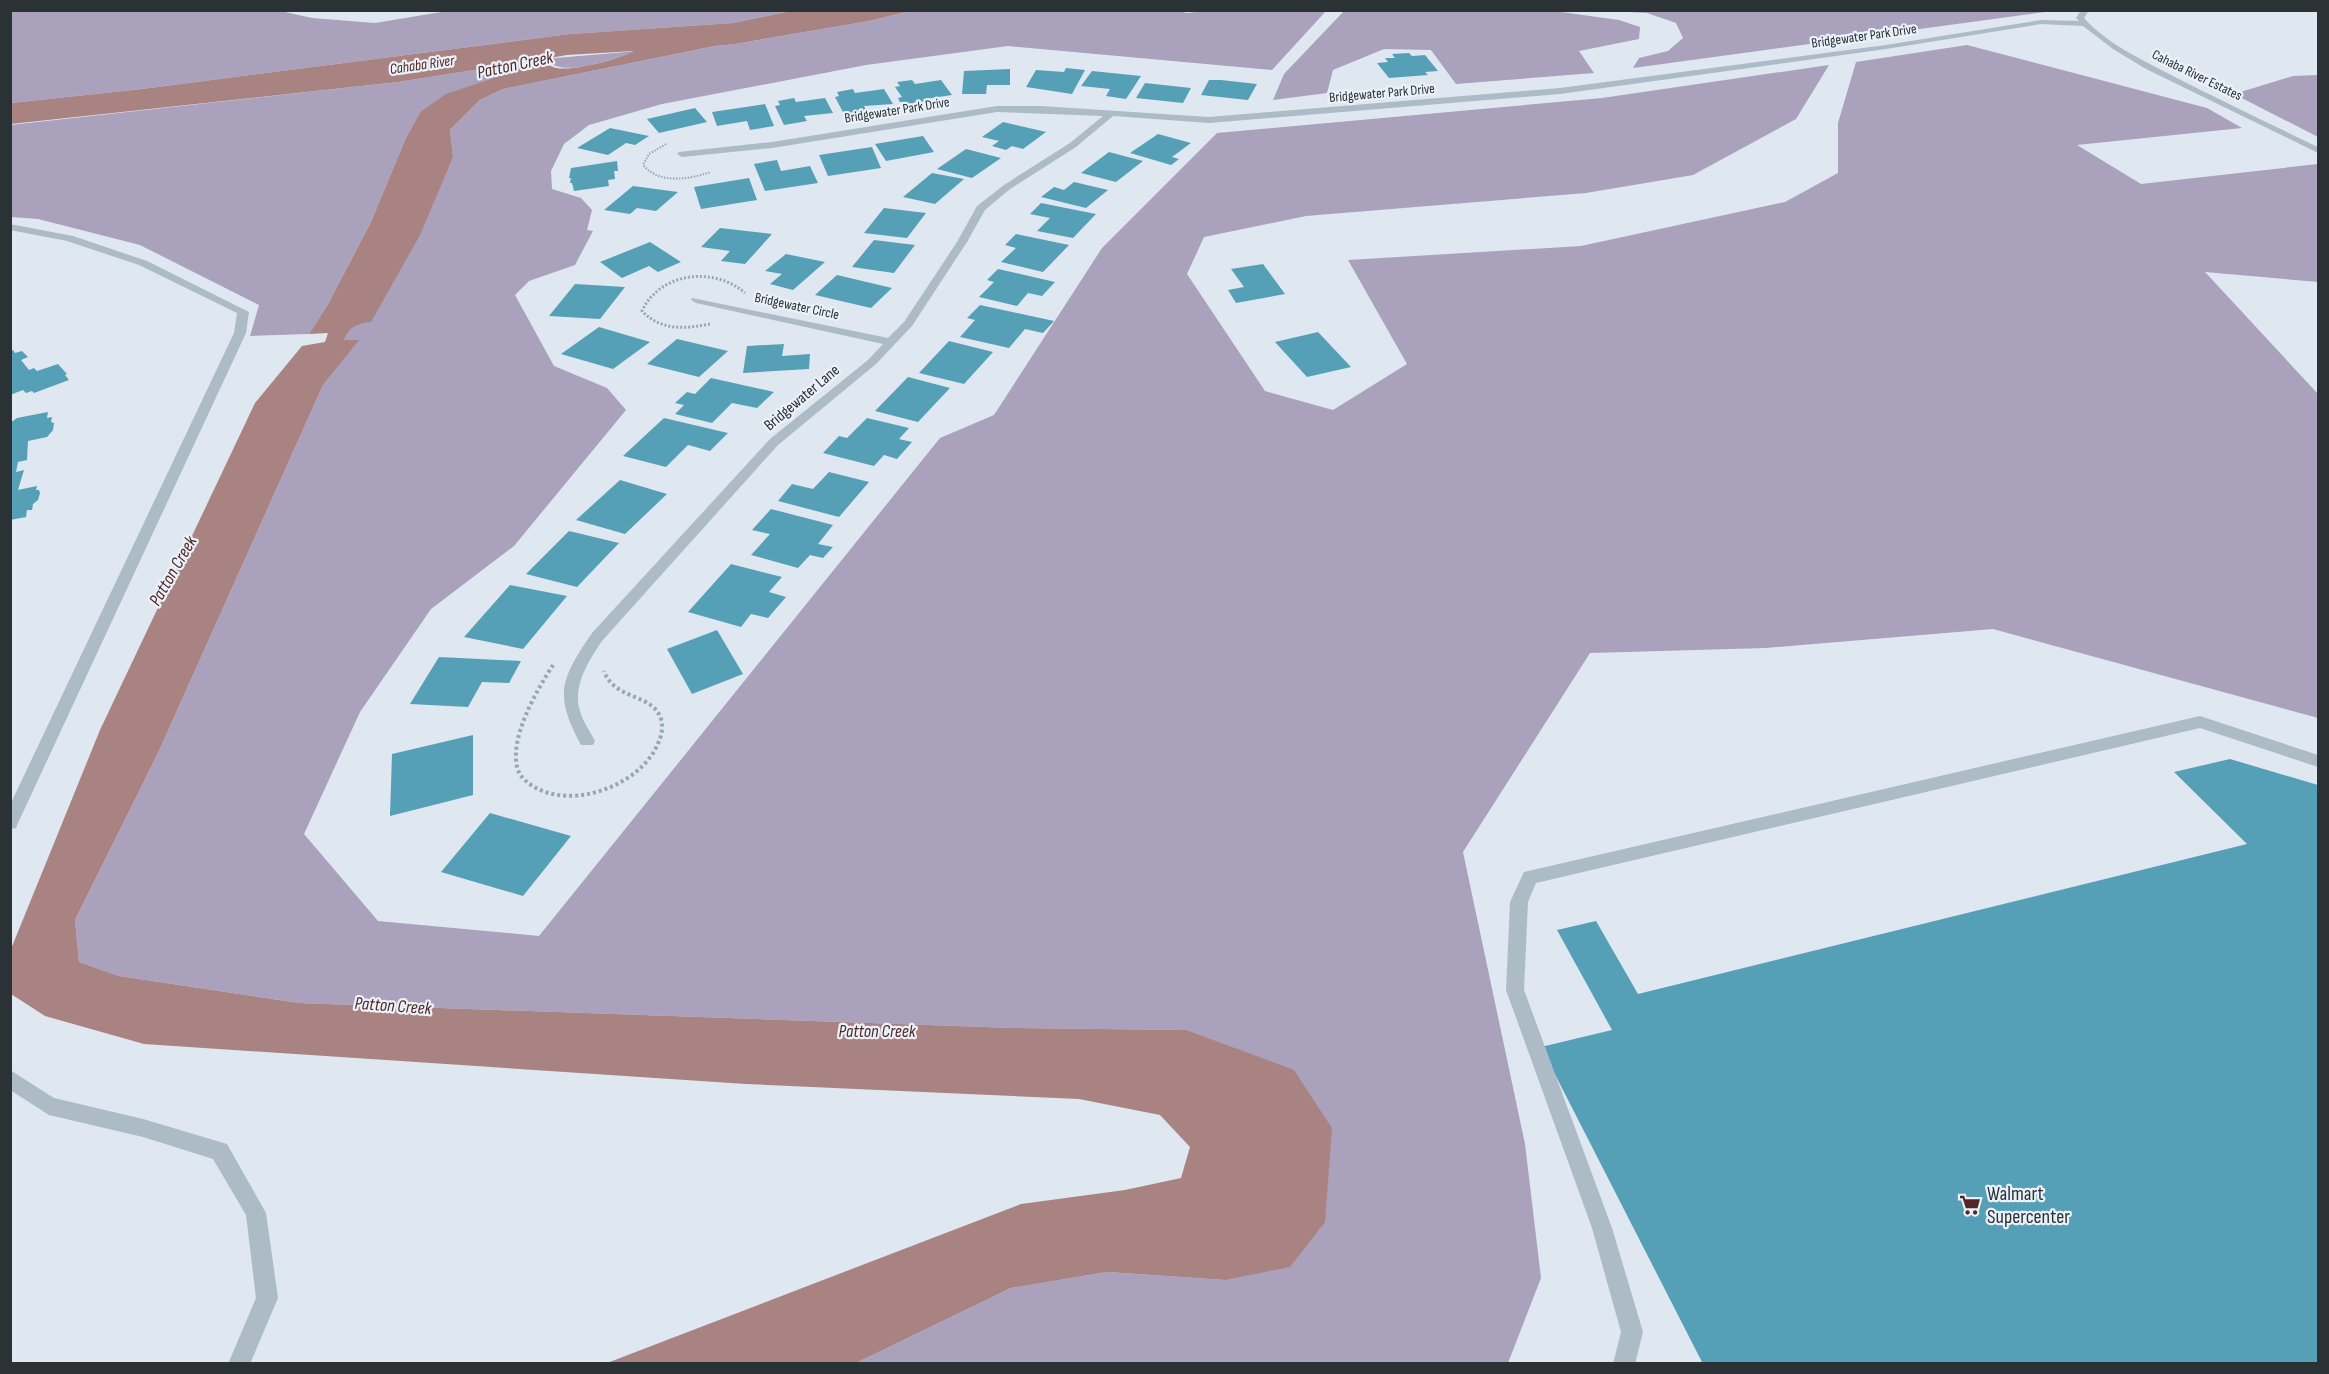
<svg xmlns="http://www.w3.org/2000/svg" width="2329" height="1374" viewBox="0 0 2329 1374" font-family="'Sofia Sans Condensed',sans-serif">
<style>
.green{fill:#aaa1bd}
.water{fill:#a98382;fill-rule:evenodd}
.building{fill:#56a0b7}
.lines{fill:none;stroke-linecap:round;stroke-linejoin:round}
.path-far2{stroke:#97a7b2;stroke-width:2;stroke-dasharray:1.5 1.5;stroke-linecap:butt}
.path-far1{stroke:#97a7b2;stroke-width:3;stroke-dasharray:2 2;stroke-linecap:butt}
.path{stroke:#97a7b2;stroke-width:4;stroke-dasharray:3 3;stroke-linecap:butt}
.service{fill:#acbbc6;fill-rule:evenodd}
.minor{fill:#acbbc6;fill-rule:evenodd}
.labels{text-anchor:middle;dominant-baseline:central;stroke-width:4.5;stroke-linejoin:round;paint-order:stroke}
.far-street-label{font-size:14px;fill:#2a3236;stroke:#ebf1f8}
.far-water-label{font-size:15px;font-style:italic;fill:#522725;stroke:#ebf1f8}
.street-label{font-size:16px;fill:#2a3236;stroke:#ebf1f8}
.water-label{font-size:18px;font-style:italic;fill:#522725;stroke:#ebf1f8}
.near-poi-label{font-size:20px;fill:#2a3236;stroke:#ebf1f8;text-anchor:start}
</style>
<rect width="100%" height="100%" fill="#dfe7f0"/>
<g class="green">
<path d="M276,10L312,18L375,23L453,10L791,11L733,23L570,34L142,89L11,103L10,11Z"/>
<path d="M1179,10L1186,13L1218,10L1326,11L1272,70L1008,46L866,65L662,104L589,125L564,144L551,171L552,189L581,198L592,210L587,230L593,231L575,265L529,281L515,295L554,366L607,388L626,410L514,546L431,609L360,712L304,834L378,921L539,936L940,438L994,415L1102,248L1217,133L1602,98L1829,65L1796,119L1693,175L1586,193L1306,216L1204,237L1187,274L1265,391L1333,410L1407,364L1348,260L1581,246L1785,202L1838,173V123L1856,62L1967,45L2207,108L2242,128L2077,145L2141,184L2318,164V282L2205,272L2318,394V718L1993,629L1766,648L1590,653L1463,852L1525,1144L1541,1278L1508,1363H856L1011,1288L1107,1272L1225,1280L1186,1030L1014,1028L299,1003L119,976L79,962L75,920L158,753L323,385L358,340H344L347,332L358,323L453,157L450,130L480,100L503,89L715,46L735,44L869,21L910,11Z"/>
<path d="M1554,11L1619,20L1640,27L1639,39L1579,51L1594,73L1456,84L1431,50L1384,49L1333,70L1327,93L1273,100L1284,74L1344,11Z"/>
<path d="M1612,11H2052L1633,68L1639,58L1668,51L1683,38L1676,23L1647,13Z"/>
<path d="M638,51C613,58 565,80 544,59Z"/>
<path d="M506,65L510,69L503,75L420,112L405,140L371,222L328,304L309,334L250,336L259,305L140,245L38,219L11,217L10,125L398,82Z"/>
<path d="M2318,75V137L2234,94L2293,76Z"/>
</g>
<path class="water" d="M791,11H910L869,21L735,44L715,46L503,89L480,100L450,130L453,157L420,235L371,322C358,323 349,327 344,340H359L323,385L158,753L75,920L79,962L119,976L299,1003L1014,1028L1186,1030L1294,1070L1332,1128L1325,1222L1290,1267L1225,1280L1107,1272L1011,1288L856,1363H607L1021,1204L1125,1190L1181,1178L1190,1147L1160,1115L1079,1099L746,1084L144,1044L45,1016L11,994V949L100,730L255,403L302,346L325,342L328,333L309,334L328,304L371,222L405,140L420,112L446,94L503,75L509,69L506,65L398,82L11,124V103L142,89L570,34L733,23ZM634,51C622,58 565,75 551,66C548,65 547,62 544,59L567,55Z"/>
<g class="building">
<path d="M1409,53L1412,56L1425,55L1438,71L1425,72L1428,75L1389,78L1377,63L1388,62L1385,58H1395L1392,54Z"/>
<path d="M1066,68L1085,70L1072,94L1026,87L1036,70L1064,72Z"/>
<path d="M1010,69V85H987L986,94H962L964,71Z"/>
<path d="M1092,71L1141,76L1126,99L1106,96L1110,89L1081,86Z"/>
<path d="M912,80L915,84L941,80L952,95L925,99L927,102L907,105L905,102H900L898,98L902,97L895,87L900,86L897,82Z"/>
<path d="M1209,80H1221L1257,84L1248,100L1201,95Z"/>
<path d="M1145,83L1191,88L1183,103L1136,98Z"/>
<path d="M853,89L855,93L884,89L893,104L864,106L867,112L845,116L835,97L839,96L837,92Z"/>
<path d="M794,98L796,102L825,98L833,113L804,116L807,121L784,125L775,106L780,105L778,101Z"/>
<path d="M765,104L774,126L750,130L747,121L717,126L712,112Z"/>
<path d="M695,108L707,122L659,133L647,119Z"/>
<path d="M1003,122L1046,132L1023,149L1012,146L1006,150L992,146L999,141L982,137Z"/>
<path d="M610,128L649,136L635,145L626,143L608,155L577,148Z"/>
<path d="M1158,134L1191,143L1172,157L1179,159L1171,165L1130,153Z"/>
<path d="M923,136L934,152L886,161L875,144Z"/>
<path d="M872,147L881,168L828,176L819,155Z"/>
<path d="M966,149L1001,158L972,178L937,169Z"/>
<path d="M1109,152L1143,161L1116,182L1081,173Z"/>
<path d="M777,160L781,171L810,166L818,183L765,191L754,164Z"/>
<path d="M617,161L618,171H614L615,179L608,180L609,186L574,191L572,183H570L571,178H569L571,168Z"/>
<path d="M932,173L964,179L935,204L903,197Z"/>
<path d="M749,178L757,200L701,209L694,187Z"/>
<path d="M1074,182L1108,190L1086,208L1041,197L1054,187L1064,190Z"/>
<path d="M633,186L678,192L656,211L637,208L630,214L604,210Z"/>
<path d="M1041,203L1096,214L1073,238L1037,231L1050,218L1030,214Z"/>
<path d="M884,208L926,213L907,238L864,233Z"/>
<path d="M720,228L772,234L745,264L721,261L730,251L701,247Z"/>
<path d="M1016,234L1069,245L1043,272L1001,262L1016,248L1005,245Z"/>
<path d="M874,240L915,245L894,273L852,267Z"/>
<path d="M650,242L681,262L658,272L649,266L622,278L600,262Z"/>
<path d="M786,254L825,262L793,290L770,284L782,274L765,271Z"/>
<path d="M1263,264L1285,294L1236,303L1228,290L1244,287L1231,269Z"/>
<path d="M998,269L1055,282L1042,296L1028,293L1017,306L979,297L994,282L987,280Z"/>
<path d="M837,275L892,288L871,308L815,295Z"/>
<path d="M575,284L625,287L600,319L549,316Z"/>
<path d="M980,305L1054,321L1043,333L1025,329L1009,348L960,337L975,320L967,318Z"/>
<path d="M599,327L650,342L613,369L561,354Z"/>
<path d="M1318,332L1351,367L1307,377L1275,342Z"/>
<path d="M677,339L728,351L699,377L647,364Z"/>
<path d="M949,341L993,352L964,384L919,373Z"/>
<path d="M784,344L782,356L810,354L809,369L743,373L747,346Z"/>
<path d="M13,350L15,353L22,351L28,357L21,360L29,370L34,368L37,371L58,364L67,374L65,375L69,380L34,393L32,391L26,393L23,390L10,395V351Z"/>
<path d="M908,377L950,388L918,422L875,411Z"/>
<path d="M711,378L774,392L757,408L732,403L712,423L675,414L684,405L675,403L687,392L695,394Z"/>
<path d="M48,412L47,418L52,417L51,422L54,423L53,430L47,437L28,441L27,460L18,462L16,472L24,470L18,490L37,486L36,490H39L40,493L38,500L33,504L32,510H27L26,517L10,520V423L17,418Z"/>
<path d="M664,418L728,433L710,451L688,445L666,467L623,456Z"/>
<path d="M867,418L909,428L899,439L912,442L897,459L884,455L874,466L823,453L839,436L847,438Z"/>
<path d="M829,472L869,482L839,517L778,501L792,484L813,489Z"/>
<path d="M620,480L667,494L625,534L576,520Z"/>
<path d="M771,509L833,525L818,544L833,547L823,558L810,555L798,568L751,555L770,534L752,530Z"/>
<path d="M569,531L619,543L577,587L526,574Z"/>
<path d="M731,564L782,577L769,592L786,597L768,618L751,614L741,627L688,612Z"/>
<path d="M510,585L567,596L523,649L464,637Z"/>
<path d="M717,630L743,674L692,694L667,649Z"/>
<path d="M439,657L521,661L509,683L482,682L468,707L410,704Z"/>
<path d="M473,735V795L390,816L392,754Z"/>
<path d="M2230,759L2318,785V1364H1703L1541,1047L1612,1030L1557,930L1596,921L1638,994L2247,844L2174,772Z"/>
<path d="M490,813L571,836L523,896L441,872Z"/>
</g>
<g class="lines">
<path class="path-far2" d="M666,144L649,154L643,165C660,185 689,179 711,172"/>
<path class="path-far1" d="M710,324C685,329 661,331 642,311C660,272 714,266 745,293"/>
<path class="path" d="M553,665C537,690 510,736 517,767C519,775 524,780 531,785C571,812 643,785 659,741C662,735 663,726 661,719C653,693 615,701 604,671"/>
<g class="service">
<path d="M10,224L73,236L147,261L249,312L246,333L18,823L16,828L10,829V805L234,333L237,313L139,265L67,241L10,230Z"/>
<path d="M2200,716L2318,755V767L2200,728L1536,883L1528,902L1524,990L1612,1228L1643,1332L1635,1364H1613L1621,1332L1592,1228L1506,990L1510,902L1524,872Z"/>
<path d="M10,1070L54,1098L143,1119L227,1144L266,1213L278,1298L250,1364H228L256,1298L246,1215L213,1159L143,1137L49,1115L10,1090Z"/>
</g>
<path class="minor" d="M2081,10H2089L2084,18C2106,43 2139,58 2169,74C2218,99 2268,123 2318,147V153L2146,69L2113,49L2083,26L2041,24L1886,49L1560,94L1209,123L1113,116L1076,147L1010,189L985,210L967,242L912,326L876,364L778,445L602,641C589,660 572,687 580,711C583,722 590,731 595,741L593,745H581C554,695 560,680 592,633L770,439L868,360L883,344L696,303L691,300L692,298L888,338L904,322L957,242L977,206L1004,185L1070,143L1103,116L997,112L772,148L682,157L677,154L679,152L772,142L997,106H1041L1209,117L1560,88L1886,45L2041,20L2079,21L2076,18Z"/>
</g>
<defs>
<symbol id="supermarket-bare" viewBox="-9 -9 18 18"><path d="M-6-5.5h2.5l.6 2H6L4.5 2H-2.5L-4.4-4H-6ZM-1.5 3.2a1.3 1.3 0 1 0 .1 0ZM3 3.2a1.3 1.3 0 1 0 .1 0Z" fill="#522725" stroke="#ebf1f8" stroke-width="2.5" paint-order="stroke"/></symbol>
</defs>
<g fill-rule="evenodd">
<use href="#supermarket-bare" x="1955" y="1190" width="30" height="30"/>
</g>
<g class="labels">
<g class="far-street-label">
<text transform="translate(1864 36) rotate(-8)">Bridgewater Park Drive</text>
<text transform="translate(2197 75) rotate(26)">Cahaba River Estates</text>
<text transform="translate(1382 93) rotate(-5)">Bridgewater Park Drive</text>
<text transform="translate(897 110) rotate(-9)">Bridgewater Park Drive</text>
<text transform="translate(797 306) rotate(12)">Bridgewater Circle</text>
</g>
<g class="far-water-label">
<text transform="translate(422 65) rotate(-8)">Cahaba River</text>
</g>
<g class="street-label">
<text transform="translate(802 398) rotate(-40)">Bridgewater Lane</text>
</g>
<g class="water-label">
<text transform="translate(515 65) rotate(-12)">Patton Creek</text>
<text transform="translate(173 571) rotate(-60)">Patton Creek</text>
<text transform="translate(393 1006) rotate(4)">Patton Creek</text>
<text x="877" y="1031">Patton Creek</text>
</g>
<g class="near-poi-label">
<text x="1987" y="1194">Walmart<tspan x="1987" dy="23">Supercenter</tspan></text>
</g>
</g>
<rect width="2329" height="1374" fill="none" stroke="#2a3236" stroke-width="24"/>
</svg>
